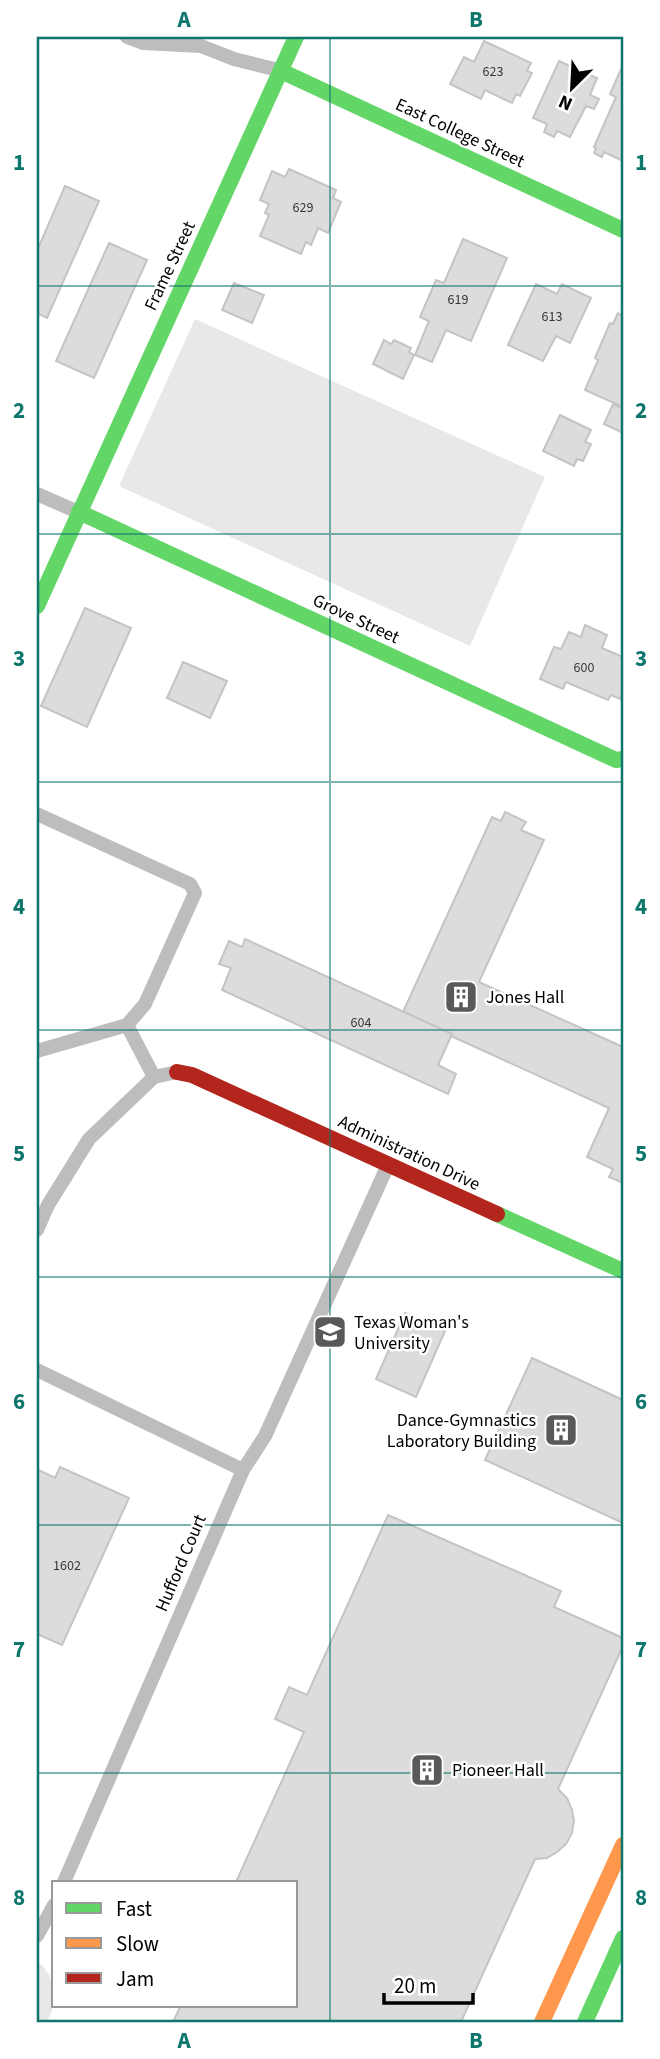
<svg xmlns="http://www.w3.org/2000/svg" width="660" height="2059" viewBox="0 0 660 2059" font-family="'Source Sans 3',sans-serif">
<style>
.green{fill:#e8e8e8}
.building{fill:#dcdcdc;stroke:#c4c4c4;stroke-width:2}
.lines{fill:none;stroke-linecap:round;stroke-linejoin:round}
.lane{stroke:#bdbdbd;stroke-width:14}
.fast{stroke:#63d668;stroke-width:16}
.slow{stroke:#ff974d;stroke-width:16}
.jam{stroke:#b3261e;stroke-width:16}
.grid{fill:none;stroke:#0f766e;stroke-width:2;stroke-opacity:0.55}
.labels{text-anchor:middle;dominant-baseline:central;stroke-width:5;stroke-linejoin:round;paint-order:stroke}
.number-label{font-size:14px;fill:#373737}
.street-label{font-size:18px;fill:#000;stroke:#fff}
.poi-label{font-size:18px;fill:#000;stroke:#fff;text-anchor:start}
.neatline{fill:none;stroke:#0f766e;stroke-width:2.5}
.grid-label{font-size:23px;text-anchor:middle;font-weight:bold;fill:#0f766e}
</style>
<rect width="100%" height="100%" fill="#fff"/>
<g class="green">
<path d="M195,319L545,477L470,646L119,486Z"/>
<path d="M37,1961C56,1976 60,2002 46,2022H37Z"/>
</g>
<g class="building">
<path d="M484,41L531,63L527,71L532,73L520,96L516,94L512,103L485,90L481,99L450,84L464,57L474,62Z"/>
<path d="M559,61L597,78L590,95L599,99L594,109L586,106L570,137L557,131L554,137L544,132L547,124L533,118Z"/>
<path d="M621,69L623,70V161L604,152L602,157L594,153L596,148L594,147L616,97L610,94Z"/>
<path d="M289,169L336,190L333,198L341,202L328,233L318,228L311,245L306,242L301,254L260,236L269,215L265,213L269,204L260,200L272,171L285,177Z"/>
<path d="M65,186L99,201L47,318L37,313V251Z"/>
<path d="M463,239L507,258L471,341L446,330L432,362L415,355L429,321L420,317L436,280L444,283Z"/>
<path d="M109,243L147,260L94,378L56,361Z"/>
<path d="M234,283L264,295L252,323L222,310Z"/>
<path d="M536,284L557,294L562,284L591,298L570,343L556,336L543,361L508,345Z"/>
<path d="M618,313L623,316V407L585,390L598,360L595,358L610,323L613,324Z"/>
<path d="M384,340L391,344L394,340L411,348L409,352L414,355L403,379L373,364Z"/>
<path d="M613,404L623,409V433L604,424Z"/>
<path d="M560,415L591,430L585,442L591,444L583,461L577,459L574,466L543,451Z"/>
<path d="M85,608L131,628L87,727L41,706Z"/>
<path d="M585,625L607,635L602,648L623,657V691L620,699L611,695L608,700L566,682L563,689L540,679L554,647L561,649L569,632L581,637Z"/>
<path d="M183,662L227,681L210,718L167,698Z"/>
<path d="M505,812L526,822L521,830L544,840L479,982L623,1047V1183L609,1177L613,1169L587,1157L609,1108L451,1036L452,1034L403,1012L492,817L501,821Z"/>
<path d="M245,939L452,1034L438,1065L456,1074L448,1094L222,990L231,968L219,964L229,941L242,947Z"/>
<path d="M405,1313L445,1331L416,1397L376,1379Z"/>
<path d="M532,1358L623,1400V1523L485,1460Z"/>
<path d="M60,1467L129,1498L62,1645L37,1634V1469L55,1478Z"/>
<path d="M388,1515L561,1591L554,1607L623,1638V1646L558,1789L567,1798L572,1810L574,1821L572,1833L566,1844L557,1852L547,1858L535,1859L461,2022H173L181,2005H296V1882H236L304,1732L275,1719L289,1687L307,1695Z"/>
</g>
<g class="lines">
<g class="lane">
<path d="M127,37L143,43L201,46L234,59L278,70"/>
<path d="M37,494L78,512"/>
<path d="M37,814L190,884L195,893L145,1004L127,1025L37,1051"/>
<path d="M127,1025L154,1077"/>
<path d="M37,1230L48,1205L89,1139L154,1077L177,1072"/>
<path d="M37,1370L243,1470L64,1882"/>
<path d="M243,1470L265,1436L388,1165"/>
<path d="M37,1936L54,1905"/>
</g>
<g class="fast">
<path d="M281,71L623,230"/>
<path d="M79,512L616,760L623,759"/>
<path d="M37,606L296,37"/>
<path d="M497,1214L623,1271"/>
<path d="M585,2022L623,1938"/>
</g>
<path class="slow" d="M542,2022L623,1845"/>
<path class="jam" d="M177,1072L192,1075L497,1214"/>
</g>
<path class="grid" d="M330,37V2022M37,286H623M37,534H623M37,782H623M37,1030H623M37,1277H623M37,1525H623M37,1773H623"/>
<defs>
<symbol id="building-square" viewBox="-11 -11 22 22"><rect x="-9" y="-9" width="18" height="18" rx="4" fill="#595959" stroke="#fff"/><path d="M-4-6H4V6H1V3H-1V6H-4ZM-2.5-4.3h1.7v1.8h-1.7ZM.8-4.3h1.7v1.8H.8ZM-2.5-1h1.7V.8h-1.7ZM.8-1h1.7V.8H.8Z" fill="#fff"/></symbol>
<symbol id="university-square" viewBox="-11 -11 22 22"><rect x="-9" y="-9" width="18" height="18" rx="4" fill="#595959" stroke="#fff"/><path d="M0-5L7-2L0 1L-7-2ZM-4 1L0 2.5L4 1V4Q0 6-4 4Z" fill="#fff"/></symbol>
</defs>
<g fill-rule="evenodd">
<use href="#building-square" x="442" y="978" width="38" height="38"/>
<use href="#university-square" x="311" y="1313" width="38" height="38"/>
<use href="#building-square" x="542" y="1411" width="38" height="38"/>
<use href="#building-square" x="408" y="1751" width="38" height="38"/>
</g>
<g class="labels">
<g class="number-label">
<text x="493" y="72">623</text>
<text x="303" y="208">629</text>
<text x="458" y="300">619</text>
<text x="552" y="317">613</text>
<text x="584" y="668">600</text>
<text x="361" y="1023">604</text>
<text x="67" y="1566">1602</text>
</g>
<g class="street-label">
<text transform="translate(460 133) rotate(25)">East College Street</text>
<text transform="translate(170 266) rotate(-65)">Frame Street</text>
<text transform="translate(356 619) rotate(25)">Grove Street</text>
<text transform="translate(409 1153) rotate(25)">Administration Drive</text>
<text transform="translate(181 1563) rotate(-67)">Hufford Court</text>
</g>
<g class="poi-label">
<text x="486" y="997">Jones Hall</text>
<text x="354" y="1322">Texas Woman's<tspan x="354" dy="21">University</tspan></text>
<text x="536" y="1420" text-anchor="end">Dance-Gymnastics<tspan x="536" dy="21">Laboratory Building</tspan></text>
<text x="452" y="1770">Pioneer Hall</text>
</g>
</g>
<rect width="660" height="2059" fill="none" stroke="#ffffff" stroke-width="77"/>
<rect x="52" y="1881" width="245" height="126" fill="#ffffff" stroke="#999999" stroke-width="2"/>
<rect x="66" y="1903" width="35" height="10" fill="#63d668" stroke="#999999" stroke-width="2"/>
<text x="116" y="1916" font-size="21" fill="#000000">Fast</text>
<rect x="66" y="1938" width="35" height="10" fill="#ff974d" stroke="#999999" stroke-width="2"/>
<text x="116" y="1951" font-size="21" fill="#000000">Slow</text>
<rect x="66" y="1973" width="35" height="10" fill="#b3261e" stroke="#999999" stroke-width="2"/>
<text x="116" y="1986" font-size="21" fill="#000000">Jam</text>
<g transform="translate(572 88) rotate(204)" stroke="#ffffff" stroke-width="5" paint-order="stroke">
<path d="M0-5L12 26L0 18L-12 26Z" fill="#000000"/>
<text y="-10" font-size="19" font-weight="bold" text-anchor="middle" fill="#000000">N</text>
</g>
<path d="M384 1993v10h89v-10" fill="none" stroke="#000000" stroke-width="3.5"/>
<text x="394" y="1993" font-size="21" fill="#000000" stroke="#ffffff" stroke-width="5" paint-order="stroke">20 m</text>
<rect x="38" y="38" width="584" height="1983" class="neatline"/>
<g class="grid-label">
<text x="184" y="27">A</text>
<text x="476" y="27">B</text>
<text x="19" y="170">1</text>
<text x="641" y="170">1</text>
<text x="19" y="418">2</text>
<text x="641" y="418">2</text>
<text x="19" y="666">3</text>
<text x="641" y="666">3</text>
<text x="19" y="914">4</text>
<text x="641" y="914">4</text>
<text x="19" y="1161">5</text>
<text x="641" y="1161">5</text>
<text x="19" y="1409">6</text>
<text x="641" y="1409">6</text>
<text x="19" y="1657">7</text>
<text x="641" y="1657">7</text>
<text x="19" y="1905">8</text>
<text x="641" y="1905">8</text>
<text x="184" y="2048">A</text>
<text x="476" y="2048">B</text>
</g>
</svg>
